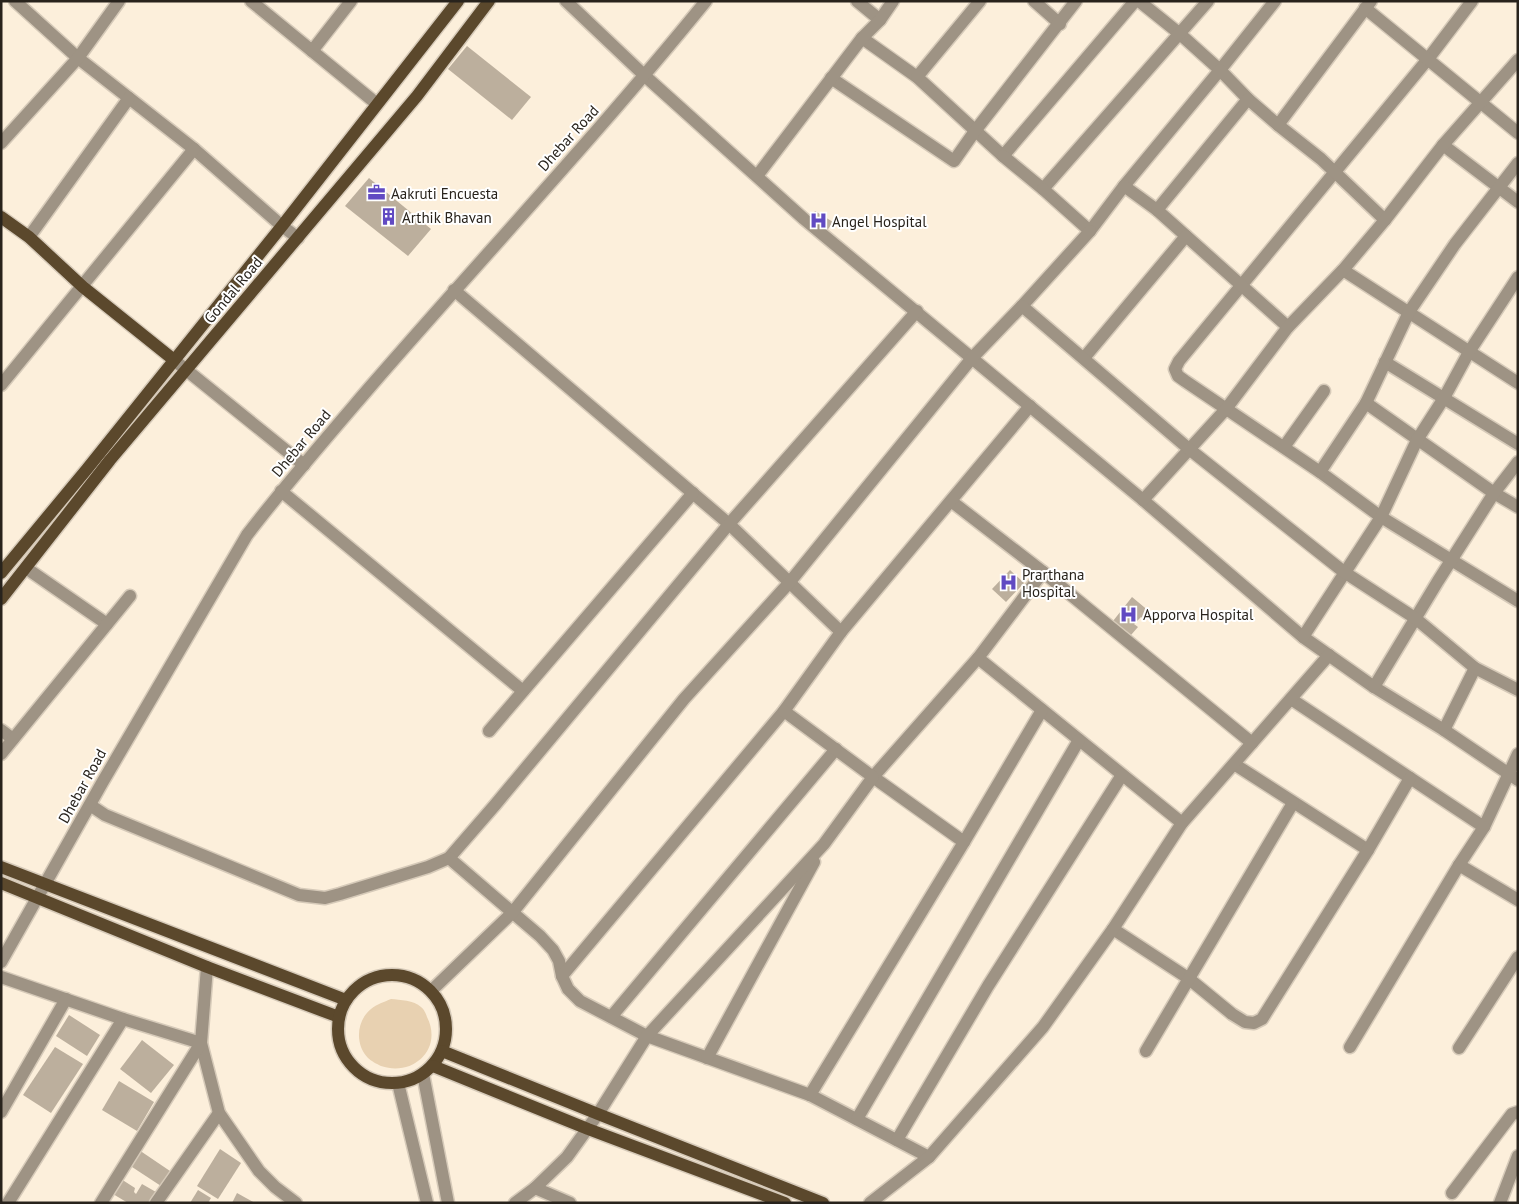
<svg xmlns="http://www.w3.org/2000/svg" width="1519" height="1204" viewBox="0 0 1519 1204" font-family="'PT Sans',sans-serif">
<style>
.green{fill:#e8d1b1}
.building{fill:#bcaf9d}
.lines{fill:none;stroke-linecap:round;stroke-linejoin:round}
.minor-casing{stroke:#d6cab9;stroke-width:15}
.major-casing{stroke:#d6cab9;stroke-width:15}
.minor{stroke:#9e9384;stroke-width:12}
.major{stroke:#5b482c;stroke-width:12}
.labels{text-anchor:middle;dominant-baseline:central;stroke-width:4;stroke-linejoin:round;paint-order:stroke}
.street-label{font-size:15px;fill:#28231c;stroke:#fff}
.poi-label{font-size:15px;fill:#28231c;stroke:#fff;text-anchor:start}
</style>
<rect width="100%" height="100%" fill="#fcefdb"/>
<path class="green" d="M391,999C400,1000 414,1000 421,1007C424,1009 426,1014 427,1017C443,1048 414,1077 381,1066C377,1064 371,1061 368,1058C355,1045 356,1021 371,1009C377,1004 384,1002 391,999Z"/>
<g class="building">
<path d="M467,46L531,97L512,120L448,69Z"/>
<path d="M369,178L431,229L408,256L345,206Z"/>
<path d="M815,211L833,222L826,232L809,221Z"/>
<path d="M1010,570L1024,583L1006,602L992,589Z"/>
<path d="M1132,597L1150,612L1144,619L1141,617L1134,624L1138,627L1131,635L1113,621Z"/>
<path d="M69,1015L100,1035L87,1056L56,1036Z"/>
<path d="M142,1040L174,1065L151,1093L120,1069Z"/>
<path d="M55,1047L83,1064L51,1113L23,1095Z"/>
<path d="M119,1081L154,1102L137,1131L102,1110Z"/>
<path d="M220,1149L241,1163L218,1199L197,1186Z"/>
<path d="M139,1150L170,1171L161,1186L129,1165Z"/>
<path d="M121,1179L135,1188L134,1192L136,1194L142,1184L156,1192L149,1203H128L113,1194Z"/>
<path d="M198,1190L211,1198L208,1203H190Z"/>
<path d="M237,1193L255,1203H232Z"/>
</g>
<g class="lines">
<defs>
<g id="minor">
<path d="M15,1L78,58L194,149L282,226L298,238"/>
<path d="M251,1L377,104"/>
<path d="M566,1L645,76L804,219L1143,500L1303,637L1374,687L1444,730L1518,780"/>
<path d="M857,1L880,20"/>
<path d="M1034,1L1060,24"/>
<path d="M1139,1L1180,34L1220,70L1275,1"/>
<path d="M1472,1L1428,59L1179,361L1175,369L1178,376L1185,381L1320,472L1381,517L1518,601"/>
<path d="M1365,8L1518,133"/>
<path d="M862,38L917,77L1003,156L1135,1"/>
<path d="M312,51L351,1"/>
<path d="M917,77L980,1"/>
<path d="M831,78L954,161L975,131L1076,1"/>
<path d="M1278,125L1371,1"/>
<path d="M1,143L78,58L119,1"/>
<path d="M1443,145L1518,202"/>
<path d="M1003,156L1043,189L1208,1"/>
<path d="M757,176L862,38L880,20L893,1"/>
<path d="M1124,186L1220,70L1248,99L1278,125L1321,159L1385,220"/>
<path d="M1043,189L1090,231L1124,186L1157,210L1288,327"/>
<path d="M1157,210L1248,99"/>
<path d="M29,237L129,98"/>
<path d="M1343,270L1518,383"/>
<path d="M454,290L729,524L841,632"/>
<path d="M1022,306L1090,231"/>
<path d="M1084,358L1186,236"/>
<path d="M174,360L304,465"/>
<path d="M1385,362L1518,444"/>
<path d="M1,385L194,149"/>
<path d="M1366,403L1494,493L1518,507"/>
<path d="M1284,447L1324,391"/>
<path d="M1320,472L1366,403L1409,312L1455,244L1518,163"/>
<path d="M281,491L523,691"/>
<path d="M1143,500L1226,409L1288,327L1343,270L1385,220L1443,145L1518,60"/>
<path d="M951,501L1043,572L1252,743"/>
<path d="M26,568L107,624"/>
<path d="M1043,572L978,658L1182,823"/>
<path d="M1303,637L1381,517L1417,440L1444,398L1469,352L1518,277"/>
<path d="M1374,687L1438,581L1494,493L1518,462"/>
<path d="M1291,699L1484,827L1518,754"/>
<path d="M1,730L13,739"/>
<path d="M1444,730L1475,668"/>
<path d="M489,731L693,493"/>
<path d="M1,754L130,596"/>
<path d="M1234,764L1368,850"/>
<path d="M90,805L105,815L299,895L325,898L340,894L428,867L449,858L495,805L729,524L917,311"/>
<path d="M964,842L1042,710"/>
<path d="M449,858L540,936L553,950L559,961L562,976L568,989L580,1001L647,1036L810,1095L929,1157"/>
<path d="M1459,865L1518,900"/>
<path d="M1113,929L1188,978L1232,1014L1245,1022L1254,1023L1262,1019L1368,850L1410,778"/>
<path d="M1,962L102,783L247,535C286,484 328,436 370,387C482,258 598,134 706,1"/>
<path d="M207,967L201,1043L219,1113L259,1171L275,1187L296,1203"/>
<path d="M562,976L784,711L841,632L1030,406"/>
<path d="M1,977L123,1019L201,1043L101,1203"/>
<path d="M431,991L512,913L684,699L789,583L972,358L1022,306L1189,449L1344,572L1415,618L1475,668L1518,690"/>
<path d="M611,1017L836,749"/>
<path d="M1350,1047L1459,865L1484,827"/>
<path d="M1459,1048L1518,957"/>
<path d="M1146,1051L1293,803"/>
<path d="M707,1058L814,862"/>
<path d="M423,1074L448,1203"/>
<path d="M398,1083L427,1203"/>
<path d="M810,1095L964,842L873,777L978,658"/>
<path d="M1,1112L66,999"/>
<path d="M857,1119L1079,740"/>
<path d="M897,1140L988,986L1122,775"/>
<path d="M535,1188L570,1203"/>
<path d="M1452,1193L1512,1114L1518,1112"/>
<path d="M8,1203L123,1019"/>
<path d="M156,1203L219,1113"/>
<path d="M515,1203L535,1188L567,1157L598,1114L647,1036L824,844L873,777L784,711"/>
<path d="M870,1203L929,1157L1043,1027L1113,929L1182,823L1329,655"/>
<path d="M1500,1203L1518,1156"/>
</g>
<g id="major">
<path d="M1,217L29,237L83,287L174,360"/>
<path d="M1,573L87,469L282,226L458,1"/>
<path d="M1,599L110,460L417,96L489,1"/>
<path d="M1,867L346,1000"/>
<path d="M1,883L207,967L339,1017"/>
<circle cx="392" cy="1029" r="54"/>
<path d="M442,1051L598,1114L823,1203"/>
<path d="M433,1066L588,1129L785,1203"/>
</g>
</defs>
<use href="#minor" class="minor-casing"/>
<use href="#major" class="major-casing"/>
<use href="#minor" class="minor"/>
<use href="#major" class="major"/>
</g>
<defs>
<symbol id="office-bare" viewBox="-9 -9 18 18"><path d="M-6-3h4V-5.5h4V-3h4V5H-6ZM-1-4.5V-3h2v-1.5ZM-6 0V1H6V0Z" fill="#614ac2" stroke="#fff" stroke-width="2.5" paint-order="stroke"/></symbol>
<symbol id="building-bare" viewBox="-9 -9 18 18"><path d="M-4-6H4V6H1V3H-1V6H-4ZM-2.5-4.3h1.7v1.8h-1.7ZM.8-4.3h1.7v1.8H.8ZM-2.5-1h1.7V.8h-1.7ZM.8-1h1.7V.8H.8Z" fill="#614ac2" stroke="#fff" stroke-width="2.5" paint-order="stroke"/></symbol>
<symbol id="hospital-bare" viewBox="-9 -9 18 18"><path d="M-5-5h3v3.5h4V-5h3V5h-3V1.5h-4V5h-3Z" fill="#614ac2" stroke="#fff" stroke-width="2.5" paint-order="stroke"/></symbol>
</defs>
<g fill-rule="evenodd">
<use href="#office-bare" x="364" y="180" width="25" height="25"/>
<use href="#building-bare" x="376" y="204" width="25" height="25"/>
<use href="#hospital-bare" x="806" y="208" width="25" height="25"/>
<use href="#hospital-bare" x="996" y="570" width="25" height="25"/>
<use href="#hospital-bare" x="1116" y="602" width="25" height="25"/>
</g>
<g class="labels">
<g class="street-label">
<text transform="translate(568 138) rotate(-48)">Dhebar Road</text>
<text transform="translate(233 290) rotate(-50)">Gondal Road</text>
<text transform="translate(301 443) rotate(-50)">Dhebar Road</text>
<text transform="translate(82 786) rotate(-61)">Dhebar Road</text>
</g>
<g class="poi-label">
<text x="391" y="193">Aakruti Encuesta</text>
<text x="402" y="217">Arthik Bhavan</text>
<text x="832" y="221">Angel Hospital</text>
<text x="1022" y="574">Prarthana<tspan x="1022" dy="17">Hospital</tspan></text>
<text x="1143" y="614">Apporva Hospital</text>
</g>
</g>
<rect width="1519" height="1204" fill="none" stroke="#28231c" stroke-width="5"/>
</svg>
